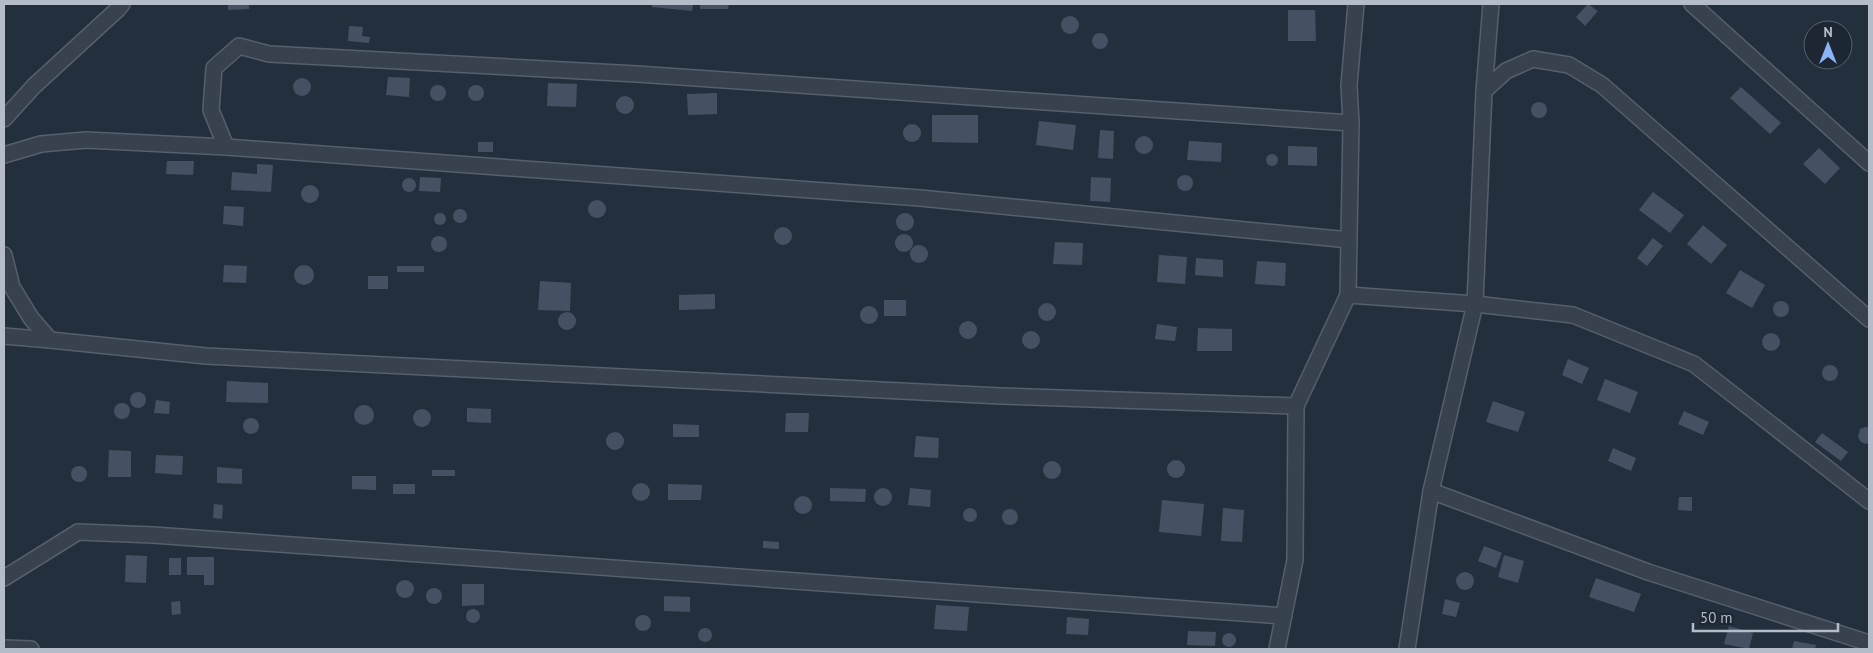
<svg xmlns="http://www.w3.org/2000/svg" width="1873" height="653" viewBox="0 0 1873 653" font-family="'PT Sans',sans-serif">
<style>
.building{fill:#455162}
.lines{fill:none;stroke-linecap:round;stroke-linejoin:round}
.minor-casing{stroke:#565f6c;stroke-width:18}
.minor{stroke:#38414e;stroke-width:15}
</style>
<rect width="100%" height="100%" fill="#242f3e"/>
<g class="building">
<path d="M228,4H249V9L228,10Z"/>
<path d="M652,4H693L692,11L652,7Z"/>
<path d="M700,4H729L728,9H700Z"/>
<path d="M1588,4L1598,11L1585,26L1576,17Z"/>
<path d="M1288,10H1315L1316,41H1288Z"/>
<circle cx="1070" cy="25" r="9"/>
<path d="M349,26L363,27L362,36L370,37L369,43L348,41Z"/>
<circle cx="1100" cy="41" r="8"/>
<path d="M388,77L410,78L409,97L386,95Z"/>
<circle cx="302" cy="87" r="9"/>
<path d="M548,83L577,84L576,107L547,106Z"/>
<circle cx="438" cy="93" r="8"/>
<circle cx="476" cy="93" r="8"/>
<path d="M1741,87L1781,123L1770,134L1730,98Z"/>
<path d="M717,93V114L688,115L687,94Z"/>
<circle cx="625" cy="105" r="9"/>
<circle cx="1539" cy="110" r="8"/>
<path d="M932,115H978V143L932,142Z"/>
<path d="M1039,121L1076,125L1073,150L1036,145Z"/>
<circle cx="912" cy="133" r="9"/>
<path d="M1100,130L1114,131L1113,159L1098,158Z"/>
<circle cx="1144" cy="145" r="9"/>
<path d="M1189,141L1222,143L1221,162L1187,160Z"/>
<rect x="478" y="142" width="15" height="10"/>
<path d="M1288,146L1317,147V166L1288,165Z"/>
<path d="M1819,148L1840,168L1825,184L1803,164Z"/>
<circle cx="1272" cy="160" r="6"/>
<path d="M167,161H194L193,175L166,174Z"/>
<path d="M257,164L273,165L271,192L231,190L232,172L257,174Z"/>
<circle cx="1185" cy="183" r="8"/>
<path d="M420,177L441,178L440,192L419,191Z"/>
<path d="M1091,177L1111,178L1110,202L1090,201Z"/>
<circle cx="409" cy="185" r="7"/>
<circle cx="310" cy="194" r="9"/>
<path d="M1653,192L1684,215L1670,233L1639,210Z"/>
<circle cx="597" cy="209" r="9"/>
<path d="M224,206L244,207L243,226L223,224Z"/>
<circle cx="460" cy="216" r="7"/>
<circle cx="440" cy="219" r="6"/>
<circle cx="905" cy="222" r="9"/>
<path d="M1703,225L1727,245L1711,264L1687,244Z"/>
<circle cx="783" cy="236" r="9"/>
<circle cx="904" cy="243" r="9"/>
<circle cx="439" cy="244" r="8"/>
<path d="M1653,238L1663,246L1647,266L1637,258Z"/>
<path d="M1055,242L1083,243L1082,265L1053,264Z"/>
<circle cx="919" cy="254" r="9"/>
<path d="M1159,255L1187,257L1185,284L1157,282Z"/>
<path d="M1196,258L1223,260V277L1195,275Z"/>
<path d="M1257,261L1286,263L1285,286L1255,284Z"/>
<path d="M224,265L247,266L246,283L223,282Z"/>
<circle cx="304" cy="275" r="10"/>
<rect x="397" y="266" width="27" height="6"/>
<path d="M1740,270L1765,285L1752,308L1726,293Z"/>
<rect x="368" y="276" width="20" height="13"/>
<path d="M540,281L571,283L570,311L538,310Z"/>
<path d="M715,294V309L679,310V295Z"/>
<rect x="884" y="300" width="22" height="16"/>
<circle cx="1781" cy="309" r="8"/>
<circle cx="1047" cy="312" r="9"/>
<circle cx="869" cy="315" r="9"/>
<circle cx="567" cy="321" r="9"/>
<circle cx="968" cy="330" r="9"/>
<path d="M1157,324L1177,327L1175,341L1155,339Z"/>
<path d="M1198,328L1232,329V351H1197Z"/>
<circle cx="1031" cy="340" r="9"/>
<circle cx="1771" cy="342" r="9"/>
<path d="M1568,359L1589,368L1582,384L1562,375Z"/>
<circle cx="1830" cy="373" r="8"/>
<path d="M1605,379L1638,392L1630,413L1597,400Z"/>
<path d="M227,381L268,383V403L226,402Z"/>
<circle cx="138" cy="400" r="8"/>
<path d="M156,400L170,402L169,414L154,413Z"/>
<path d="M1493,401L1525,412L1518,432L1486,422Z"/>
<circle cx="122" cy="411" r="8"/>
<circle cx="364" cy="415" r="10"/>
<path d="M467,408L491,409V423L467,422Z"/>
<circle cx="422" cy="418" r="9"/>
<path d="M1684,411L1709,422L1703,435L1678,424Z"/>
<path d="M786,413H809L808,432H785Z"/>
<circle cx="251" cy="426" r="8"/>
<path d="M673,424L699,425V437H673Z"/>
<path d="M1866,427L1869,428V443L1866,444L1861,442L1858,437L1860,429Z"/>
<circle cx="615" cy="441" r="9"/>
<path d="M1822,433L1848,452L1841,461L1815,442Z"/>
<path d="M916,436L939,438L938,458L914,457Z"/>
<path d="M1613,448L1636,458L1631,471L1608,461Z"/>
<path d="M109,450L131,451V477H108Z"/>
<path d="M156,455L183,456L182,475L155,473Z"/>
<circle cx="1176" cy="469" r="9"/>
<circle cx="1052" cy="470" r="9"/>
<circle cx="79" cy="474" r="8"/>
<path d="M217,467L242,469V484L217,483Z"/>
<rect x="432" y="470" width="23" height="6"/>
<path d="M352,476H376V490L352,489Z"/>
<circle cx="641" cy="492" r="9"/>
<rect x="393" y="484" width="22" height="10"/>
<path d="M668,484L702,485L701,500H668Z"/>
<path d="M830,488L866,489L865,502L830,501Z"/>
<path d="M910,488L931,490L930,507L908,505Z"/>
<circle cx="883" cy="497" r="9"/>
<circle cx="803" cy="505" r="9"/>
<path d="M1679,497H1692V511L1678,510Z"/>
<path d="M1162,500L1204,504L1201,536L1159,532Z"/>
<path d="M214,504L223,505L222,519L213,518Z"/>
<circle cx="970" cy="515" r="7"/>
<path d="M1223,508L1244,510L1242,542L1221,541Z"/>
<circle cx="1010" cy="517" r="8"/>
<path d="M763,541L779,542V549L763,548Z"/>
<path d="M1484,546L1502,553L1496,568L1478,561Z"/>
<path d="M126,555L147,556L146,583L125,582Z"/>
<path d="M1504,555L1524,561L1518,583L1498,577Z"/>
<path d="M187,557H214V585H204V575H187Z"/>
<rect x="169" y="558" width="12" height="17"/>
<circle cx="1465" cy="581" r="9"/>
<path d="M1596,578L1641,594L1634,612L1589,597Z"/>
<circle cx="405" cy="589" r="9"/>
<path d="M462,584H484V605L462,606Z"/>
<circle cx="434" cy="596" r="8"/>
<path d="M664,596L690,597V612L664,611Z"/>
<path d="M1445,599L1460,603L1456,617L1442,614Z"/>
<path d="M180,601L181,614L172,615L171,602Z"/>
<path d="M936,605L969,607L967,631L934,629Z"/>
<circle cx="473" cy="616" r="7"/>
<circle cx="643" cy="623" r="8"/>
<path d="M1067,617L1089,619L1088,635L1066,634Z"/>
<path d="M1729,626L1753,633L1749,649L1724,644Z"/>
<circle cx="705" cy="635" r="7"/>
<path d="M1188,631L1216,632L1215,646L1187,645Z"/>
<circle cx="1229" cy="640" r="7"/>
<path d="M1794,641L1816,645L1815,649H1792Z"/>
</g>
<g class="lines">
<defs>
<g id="minor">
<path d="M1692,4L1869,163"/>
<path d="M1484,91L1506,71L1533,59L1569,65L1602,85L1869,319"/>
<path d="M4,119L34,86L118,9L122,4"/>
<path d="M226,147L211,110L214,68L239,46L269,54L637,74L1351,123"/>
<path d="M4,155L41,144L86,140L226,147L920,198L1349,240"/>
<path d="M4,255L12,287L31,318L50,340L206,356L1000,396L1296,406"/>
<path d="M1348,295L1475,304L1573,315L1694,364L1869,501"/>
<path d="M4,336L50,340"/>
<path d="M1431,491L1648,572L1869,643"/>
<path d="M4,578L78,532L153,535L1284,616"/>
<path d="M4,648L31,649"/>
<path d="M1277,649L1295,560L1296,406L1348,295L1351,123L1349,85L1356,4"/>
<path d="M1407,649L1431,491L1475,304L1484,91L1491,4"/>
</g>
</defs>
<use href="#minor" class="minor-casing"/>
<use href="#minor" class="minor"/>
</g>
<rect width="1873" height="653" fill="none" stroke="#b4bcc9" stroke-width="10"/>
<g transform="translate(1828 45)"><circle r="24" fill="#1d2633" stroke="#59626f"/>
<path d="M0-4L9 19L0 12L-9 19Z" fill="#8ab4f8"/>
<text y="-8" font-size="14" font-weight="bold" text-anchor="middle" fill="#b4bcc9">N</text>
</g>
<path d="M1693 623v8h145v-8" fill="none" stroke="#b4bcc9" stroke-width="2.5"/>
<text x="1700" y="623" font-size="15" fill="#b4bcc9" stroke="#1d2633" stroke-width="4" paint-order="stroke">50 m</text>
</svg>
